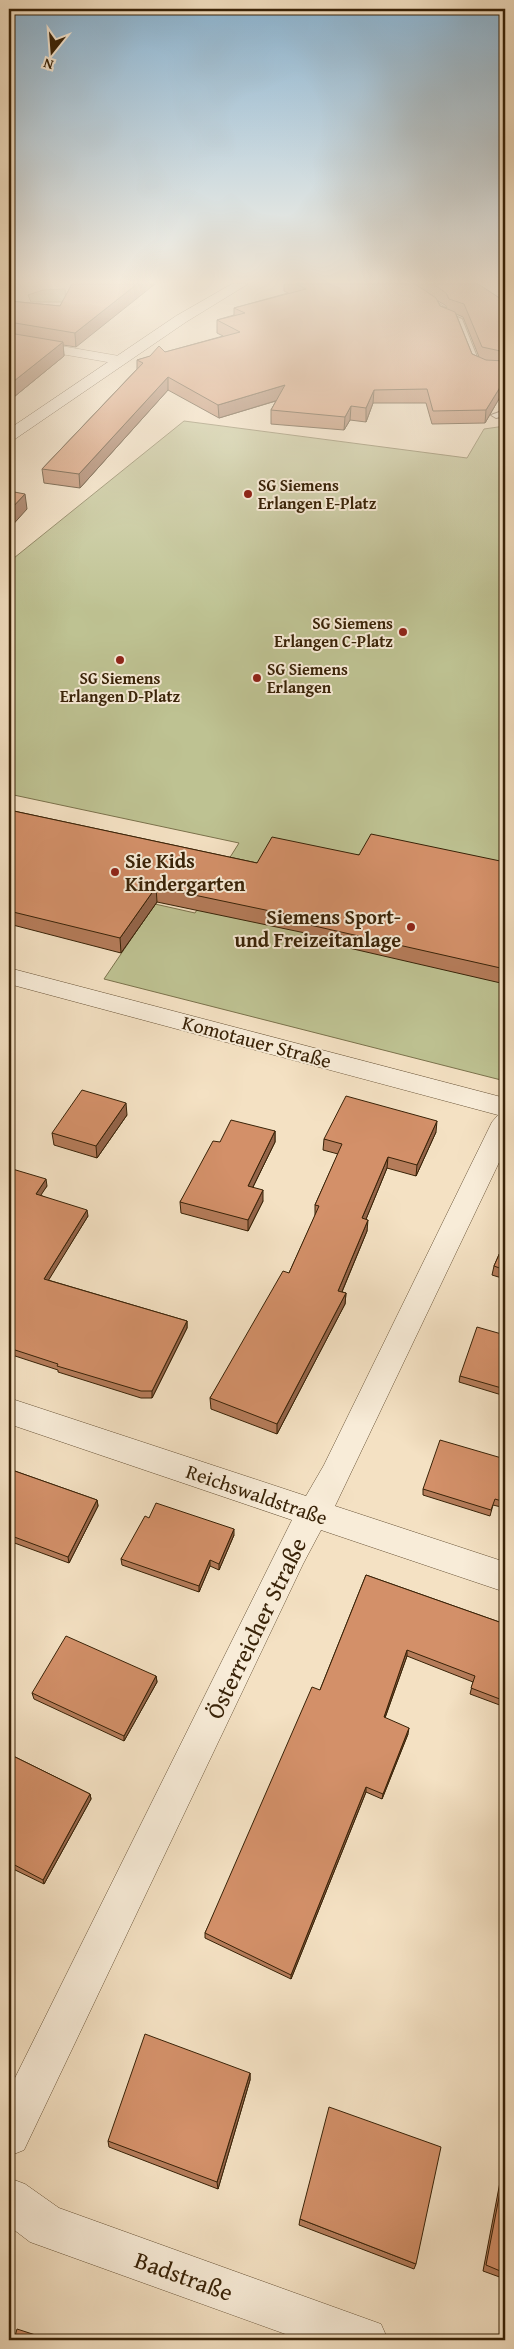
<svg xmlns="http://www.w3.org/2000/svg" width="514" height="2349" viewBox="0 0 514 2349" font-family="'Gentium Book Plus',serif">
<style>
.green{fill:#bec292;stroke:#7b724c}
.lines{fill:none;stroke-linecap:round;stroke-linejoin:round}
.lane-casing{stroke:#675236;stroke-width:2}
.street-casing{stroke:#675236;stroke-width:1}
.secondary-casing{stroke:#382207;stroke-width:1}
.lane{fill:#f8ecd8;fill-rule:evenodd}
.street{fill:#f8ecd8;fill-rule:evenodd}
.secondary{fill:#f8ecd8;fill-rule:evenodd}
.wall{fill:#b57c5a;stroke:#382207;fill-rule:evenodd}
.shaded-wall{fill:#94654a;stroke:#382207}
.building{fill:#d39069;stroke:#382207}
.poi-dot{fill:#8f2418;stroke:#f8ecd8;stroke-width:2}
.labels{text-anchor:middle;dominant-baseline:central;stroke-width:4;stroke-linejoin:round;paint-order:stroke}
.far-poi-label{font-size:16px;font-weight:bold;fill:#382207;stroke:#f8ecd8;text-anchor:start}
.poi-label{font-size:20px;font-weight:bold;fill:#382207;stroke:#f8ecd8;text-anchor:start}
.street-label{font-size:20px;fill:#382207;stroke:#f8ecd8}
.near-street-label{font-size:24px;fill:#382207;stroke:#f8ecd8}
</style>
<rect width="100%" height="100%" fill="#f4e1c3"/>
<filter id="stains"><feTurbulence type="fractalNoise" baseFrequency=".004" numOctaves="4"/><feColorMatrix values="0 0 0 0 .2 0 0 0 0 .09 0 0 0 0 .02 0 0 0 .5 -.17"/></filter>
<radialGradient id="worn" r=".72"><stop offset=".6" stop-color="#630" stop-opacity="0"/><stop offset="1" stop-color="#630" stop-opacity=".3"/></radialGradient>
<g class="green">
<path d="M65,289L66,302H31L28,295L43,290Z"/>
<path d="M184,421L467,458L484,429L505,426V1081L104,979L155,904L195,913L239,843L9,794V562Z"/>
</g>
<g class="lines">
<defs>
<g id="lane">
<path d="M398,284H409L444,307L447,313L462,319L479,362L505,367V373L485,371L471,366L455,323L440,317L437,310Z"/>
<path d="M505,410V416L496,418L491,415Z"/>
</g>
<g id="street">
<path d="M9,337L119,356L126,360L119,364L9,345Z"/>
<path d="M9,968L505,1098V1150L335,1506L505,1562V1592L321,1530L303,1564L24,2150L9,2156V2090L292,1520L9,1424V1398L306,1496L324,1465L492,1122L498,1115L9,984Z"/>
<path d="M9,2178L25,2184L59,2208L381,2324L388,2340H302L30,2242L9,2226Z"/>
</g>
<path id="secondary" d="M232,284H248L186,322L15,439L9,441V429L176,316Z"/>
</defs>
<use href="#lane" class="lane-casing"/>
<use href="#street" class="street-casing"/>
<use href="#secondary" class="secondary-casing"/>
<use href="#lane" class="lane"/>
<use href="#street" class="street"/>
<use href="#secondary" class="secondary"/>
</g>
<g class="wall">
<path d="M72,284L76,347L63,345L64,356L9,401V301L60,306Z"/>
<path d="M284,284H478L501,299H505V397H500L485,423L432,424L426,403H373L366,422L350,420L344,430L271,424V410L276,401L219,418L168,390L80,488L44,483L42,469L137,369V360L223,336L217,333V320L234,315V308L288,293L284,291ZM438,301L445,305L447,308L440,306ZM456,314L463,317L479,357L472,354Z"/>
<path d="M9,810L257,863L359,855L505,862V984L310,939V934L157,902L121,953L9,924Z"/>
<path d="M127,1115L97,1158L54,1145L52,1133Z"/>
<path d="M275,1131V1142L253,1187L263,1201L248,1231L181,1213L180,1202L220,1142Z"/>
<path d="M436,1132L416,1176L387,1168L366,1219L367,1231L342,1292L346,1293L345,1304L277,1434L211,1409L210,1398L289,1273L315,1216V1205L338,1154L323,1150L324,1139Z"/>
<path d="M9,1168L47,1186L40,1195L88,1216L48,1280L187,1321V1328L152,1398H141L58,1372V1370L9,1354Z"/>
<path d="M505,1241V1279L492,1275L494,1266Z"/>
<path d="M505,1335V1396L459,1382L460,1376Z"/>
<path d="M505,1459V1508L493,1505L490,1516L423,1495V1489Z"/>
<path d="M9,1469L97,1500L98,1506L69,1563L9,1541Z"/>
<path d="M149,1518L234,1535L219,1570L210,1566L199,1592L122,1565L121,1559Z"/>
<path d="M366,1575L505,1624V1707L470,1694L473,1682L407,1656L385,1718L408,1734L382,1799L366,1792L291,1979L205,1938V1933L320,1690Z"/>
<path d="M156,1676L157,1682L124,1741L34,1699L32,1693Z"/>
<path d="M9,1754L90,1794L91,1799L44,1884L9,1867Z"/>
<path d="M250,2073V2080L218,2189L109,2147L108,2141Z"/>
<path d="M505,2156V2279L483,2271Z"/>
<path d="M300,2219L416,2264L414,2269L299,2225Z"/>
</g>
<g class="shaded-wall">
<path d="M137,284H155L76,347L75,333Z"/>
<path d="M63,342L64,356L9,401V385Z"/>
<path d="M168,377V390L80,488L79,474Z"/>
<path d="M502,384L500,397L485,423L486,410Z"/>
<path d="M285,385V398L219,418L218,405Z"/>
<path d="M374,390L373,403L366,422V408Z"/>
<path d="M351,406L350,420L344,430L345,417Z"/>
<path d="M25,494L27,509L9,529V511Z"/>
<path d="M156,887L157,902L121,953L120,938Z"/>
<path d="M126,1103L127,1115L97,1158L96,1146Z"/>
<path d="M437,1121L436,1132L416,1176L417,1165Z"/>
<path d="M275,1131V1142L248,1197V1186Z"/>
<path d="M388,1157L387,1168L362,1229V1218Z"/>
<path d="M46,1179L47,1186L37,1201L36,1194Z"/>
<path d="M263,1190V1201L248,1231V1220Z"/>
<path d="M87,1210L88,1216L45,1286L44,1279Z"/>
<path d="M368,1220L367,1231L338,1301V1291Z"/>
<path d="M346,1293L345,1304L277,1434V1424Z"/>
<path d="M187,1321V1328L152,1398V1391Z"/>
<path d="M97,1500L98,1506L69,1563L68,1557Z"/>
<path d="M234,1529V1535L219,1570V1564Z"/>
<path d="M210,1560V1566L199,1592V1586Z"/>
<path d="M407,1650V1656L383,1723L384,1717Z"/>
<path d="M156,1676L157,1682L124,1741V1736Z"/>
<path d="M409,1728L408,1734L382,1799L383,1794Z"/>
<path d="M366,1787V1792L291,1979V1975Z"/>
<path d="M90,1794L91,1799L44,1884L43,1880Z"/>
<path d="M250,2073V2080L218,2189L217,2182Z"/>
</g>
<g class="building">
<path d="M72,284H137L75,333L9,322V301L60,306Z"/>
<path d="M296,284H415L436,298L440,306L455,312L472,354L486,360L505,361V384H502L486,410L433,411L427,389L374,390L366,408L351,406L345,417L271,410L285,385L218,405L168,377L79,474L42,469L143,363L137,360L150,356L159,346L165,352L240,332L217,320L245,313L234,308L306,289Z"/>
<path d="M433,284H478L501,299H505V352L482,347L464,304L449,299L446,293Z"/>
<path d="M9,333L63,342L9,385Z"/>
<path d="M9,491L25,494L9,511Z"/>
<path d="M9,810L257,863L272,837L359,855L371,834L505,862V969L310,925L313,920L156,887L120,938L9,911Z"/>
<path d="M82,1090L126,1103L96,1146L52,1133Z"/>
<path d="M346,1096L437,1121L417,1165L388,1157L362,1218L368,1220L338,1291L346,1293L277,1424L210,1398L283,1271L289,1273L319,1206L315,1205L342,1144L324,1139Z"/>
<path d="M231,1120L275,1131L248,1186L263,1190L248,1220L180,1202L213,1141L220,1142Z"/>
<path d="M9,1168L46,1179L36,1194L87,1210L44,1279L187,1321L152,1391H141L57,1366L58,1364L9,1348Z"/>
<path d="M505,1241V1270L494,1266Z"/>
<path d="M477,1327L505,1335V1389L460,1376Z"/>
<path d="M440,1440L505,1459V1502L495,1499L491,1510L423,1489Z"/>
<path d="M9,1469L97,1500L68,1557L9,1535Z"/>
<path d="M156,1503L234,1529L219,1564L210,1560L199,1586L121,1559L145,1516L149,1518Z"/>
<path d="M366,1575L505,1624V1701L471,1688L475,1676L407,1650L384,1717L409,1728L383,1794L366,1787L291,1975L205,1933L312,1687L320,1690Z"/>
<path d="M66,1636L156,1676L124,1736L32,1693Z"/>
<path d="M9,1754L90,1794L43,1880L9,1862Z"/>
<path d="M145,2034L250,2073L217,2182L108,2141Z"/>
<path d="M329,2107L441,2147L416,2264L300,2219Z"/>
<path d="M505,2166V2273L486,2265Z"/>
<path d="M17,2329L51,2340H14Z"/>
</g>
<linearGradient id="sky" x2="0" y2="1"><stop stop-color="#8bb7d7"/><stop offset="0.46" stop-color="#faf2e4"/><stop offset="1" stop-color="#faf2e4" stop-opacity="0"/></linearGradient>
<rect width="514" height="613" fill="url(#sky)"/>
<g class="poi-dot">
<circle cx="248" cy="494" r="5"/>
<circle cx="403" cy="632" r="5"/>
<circle cx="120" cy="660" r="5"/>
<circle cx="257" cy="678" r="5"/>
<circle cx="115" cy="872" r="5"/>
<circle cx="411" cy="927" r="5"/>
</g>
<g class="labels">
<g class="far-poi-label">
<text x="258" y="485">SG Siemens<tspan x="258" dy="18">Erlangen E-Platz</tspan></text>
<text x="393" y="623" text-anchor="end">SG Siemens<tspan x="393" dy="18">Erlangen C-Platz</tspan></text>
<text x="267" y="669">SG Siemens<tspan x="267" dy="18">Erlangen</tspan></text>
<text x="120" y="678" text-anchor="middle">SG Siemens<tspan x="120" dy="18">Erlangen D-Platz</tspan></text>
</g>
<g class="poi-label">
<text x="125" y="860">Sie Kids<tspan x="125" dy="23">Kindergarten</tspan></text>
<text x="401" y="916" text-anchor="end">Siemens Sport-<tspan x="401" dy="23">und Freizeitanlage</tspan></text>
</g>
<g class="street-label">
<text transform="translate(257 1041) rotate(15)">Komotauer Straße</text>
<text transform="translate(257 1494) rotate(19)">Reichswaldstraße</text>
</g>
<g class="near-street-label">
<text transform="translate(256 1628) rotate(-64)">Österreicher Straße</text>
<text transform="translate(184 2276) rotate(20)">Badstraße</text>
</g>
</g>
<rect width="514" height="2349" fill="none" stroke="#f4e1c3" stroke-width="30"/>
<rect x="10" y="10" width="494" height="2329" fill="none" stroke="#382207" stroke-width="2.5"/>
<rect x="15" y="15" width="484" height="2319" fill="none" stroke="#382207"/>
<g transform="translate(52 52) rotate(197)" stroke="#f8ecd8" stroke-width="4" paint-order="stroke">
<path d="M0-4L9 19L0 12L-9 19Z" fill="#382207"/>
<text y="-8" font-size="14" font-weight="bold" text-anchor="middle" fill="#382207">N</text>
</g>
<rect width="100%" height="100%" filter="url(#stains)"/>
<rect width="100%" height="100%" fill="url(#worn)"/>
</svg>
